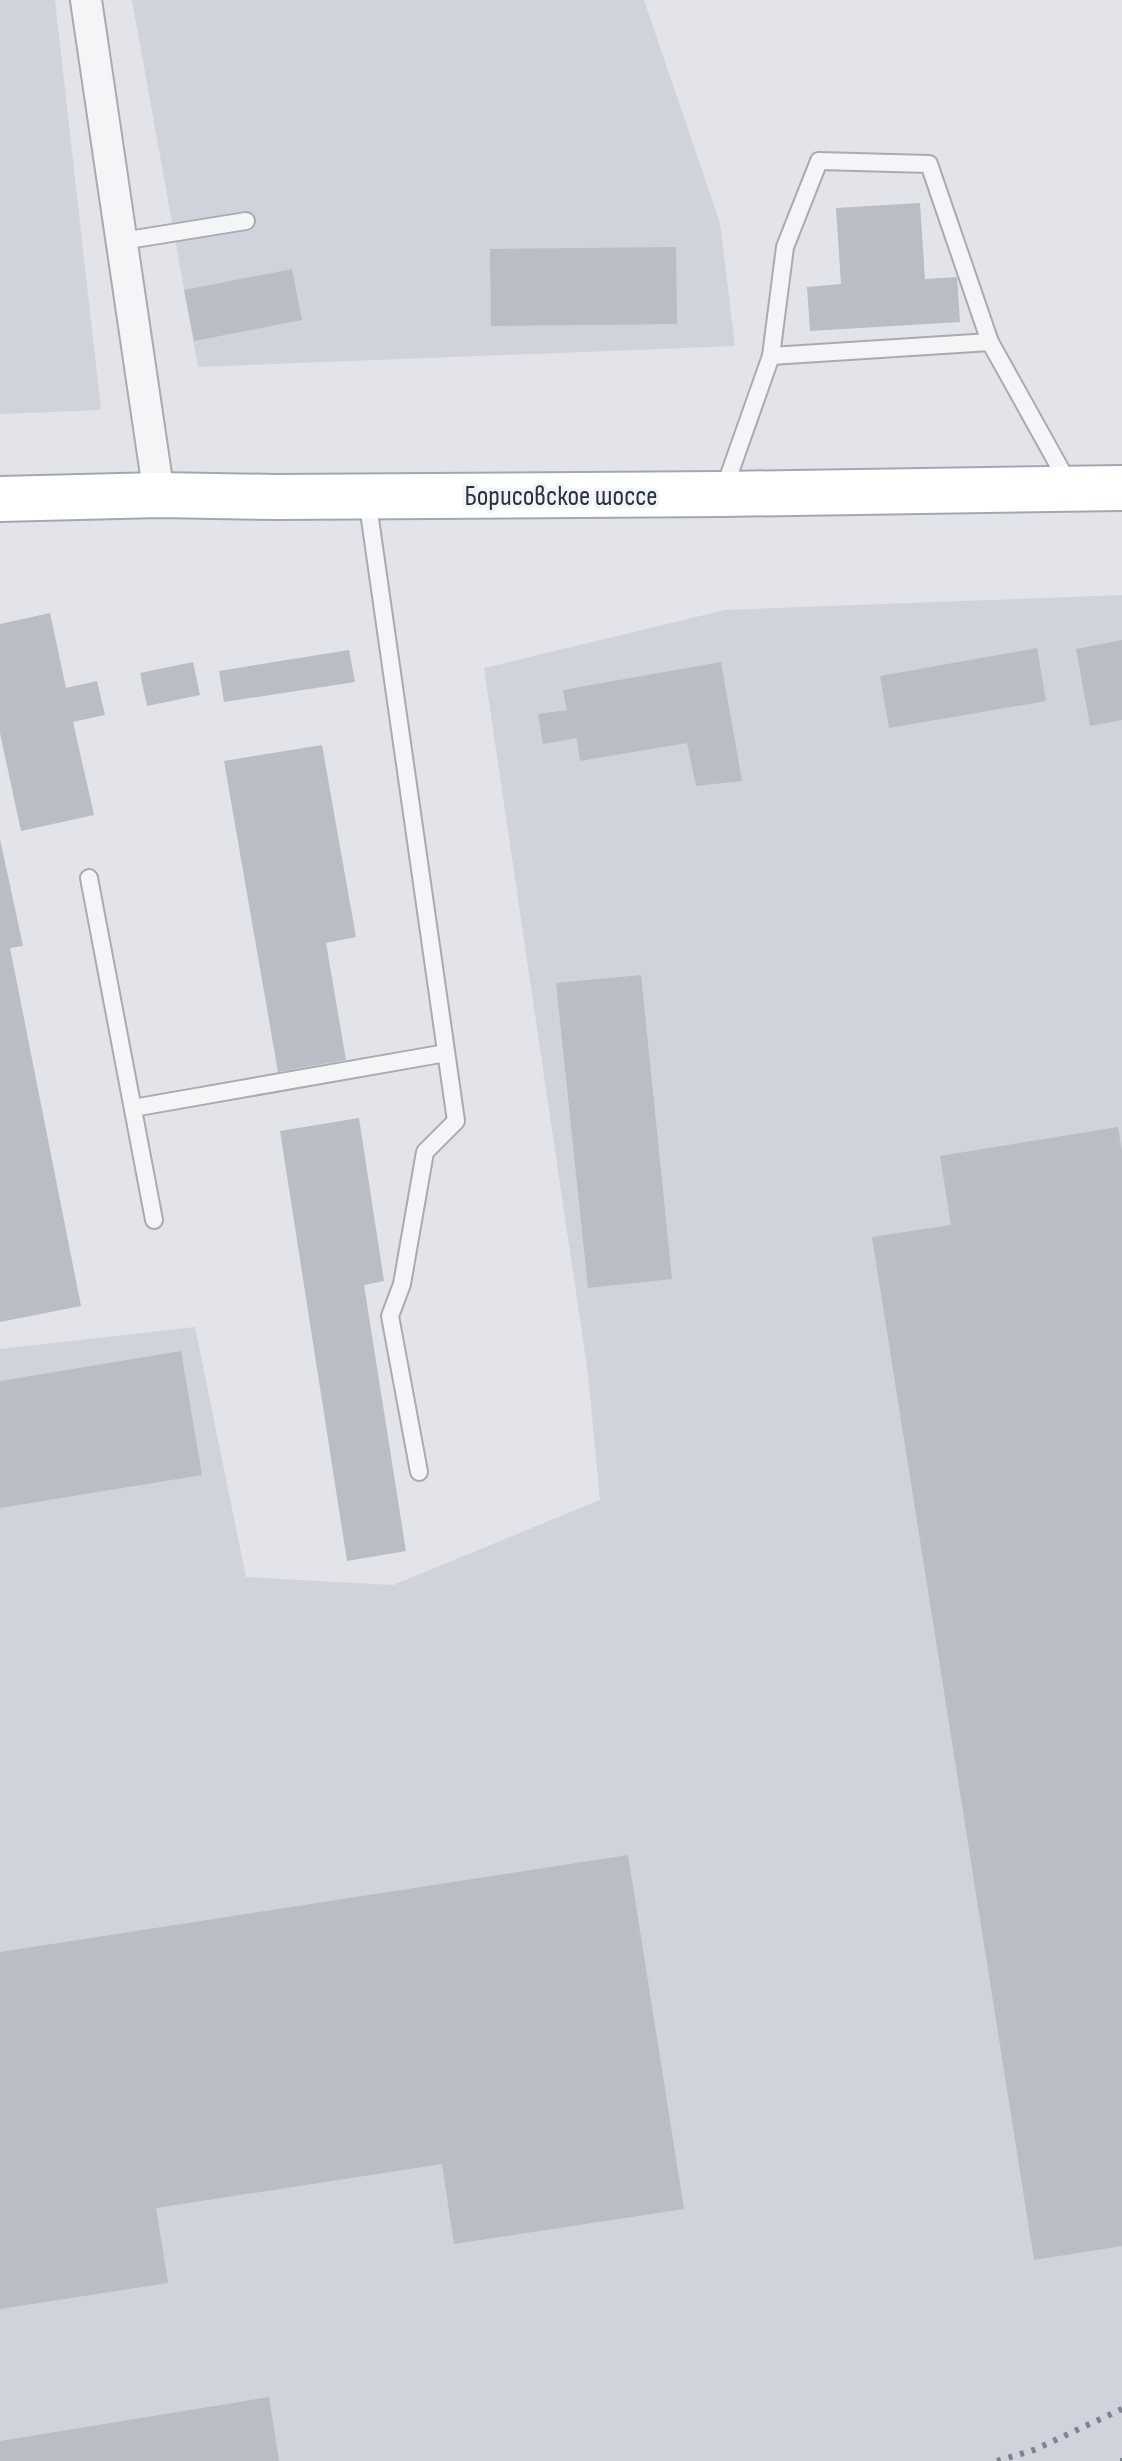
<svg xmlns="http://www.w3.org/2000/svg" width="1122" height="2461" viewBox="0 0 1122 2461" font-family="'Sofia Sans Condensed',sans-serif">
<style>
.built{fill:#d0d3db}
.building{fill:#b9bdc5}
.lines{fill:none;stroke-linecap:round;stroke-linejoin:round}
.lane-casing{stroke:#a7abb3;stroke-width:20}
.street-casing{stroke:#a7abb3;stroke-width:34}
.primary-casing{stroke:#a2a8b3;stroke-width:48}
.lane{stroke:#f4f5f7;stroke-width:16}
.street{stroke:#f4f5f7;stroke-width:30}
.primary{stroke:#fff;stroke-width:44}
.rail{stroke:#7c8391;stroke-width:6;stroke-dasharray:4 8;stroke-linecap:butt}
.labels{text-anchor:middle;dominant-baseline:central;stroke-width:7;stroke-linejoin:round;paint-order:stroke}
.street-label{font-size:28px;fill:#2b323f;stroke:#f1f3f6}
</style>
<rect width="100%" height="100%" fill="#e2e4e9"/>
<g class="built">
<path d="M0,0H55L101,410L0,414Z"/>
<path d="M132,0H644L720,223L735,346L198,367Z"/>
<path d="M1122,595V2461H0V1349L195,1327L246,1577L393,1585L600,1500L588,1374L484,668L725,610Z"/>
</g>
<g class="building">
<path d="M920,203L925,279L957,277L960,322L810,331L807,287L841,284L836,208Z"/>
<path d="M676,247L677,324L491,326L490,249Z"/>
<path d="M292,269L302,320L194,341L184,290Z"/>
<path d="M50,613L66,688L97,681L105,715L73,722L94,815L21,831L0,733V624Z"/>
<path d="M1122,640V720L1090,726L1076,649Z"/>
<path d="M1037,648L1046,701L889,728L880,676Z"/>
<path d="M349,650L355,682L224,702L219,671Z"/>
<path d="M193,662L200,695L147,706L140,673Z"/>
<path d="M721,662L742,781L696,786L687,743L580,761L577,738L543,744L538,714L567,710L563,690Z"/>
<path d="M322,745L356,937L326,943L346,1060L278,1072L224,761Z"/>
<path d="M0,839L23,946L10,948L81,1306L0,1322Z"/>
<path d="M641,975L672,1279L588,1288L556,983Z"/>
<path d="M359,1118L384,1281L364,1285L406,1551L347,1561L280,1131Z"/>
<path d="M1118,1127L1122,1151V2246L1034,2260L872,1237L951,1225L940,1156Z"/>
<path d="M181,1351L202,1475L0,1508V1381Z"/>
<path d="M628,1855L684,2209L454,2244L442,2164L156,2208L168,2283L0,2309V1952Z"/>
<path d="M269,2397L279,2461H0V2441Z"/>
</g>
<g class="lines">
<defs>
<g id="lane">
<path d="M122,241L246,221"/>
<path d="M771,356L785,247L819,161L929,164L990,342"/>
<path d="M723,492L771,356L990,342L1070,486"/>
<path d="M367,498L456,1121L425,1152L402,1284L390,1316L419,1472"/>
<path d="M89,878L154,1220"/>
<path d="M133,1108L446,1053"/>
</g>
<path id="street" d="M86,0L159,495"/>
<path id="primary" d="M0,499L159,495L276,497L722,494L1122,488"/>
</defs>
<use href="#lane" class="lane-casing"/>
<use href="#street" class="street-casing"/>
<use href="#primary" class="primary-casing"/>
<use href="#lane" class="lane"/>
<use href="#street" class="street"/>
<use href="#primary" class="primary"/>
<g class="rail">
<path d="M997,2461L1034,2450L1122,2409"/>
<path d="M1120,2461H1122"/>
</g>
</g>
<g class="labels">
<g class="street-label">
<text x="561" y="496">Борисовское шоссе</text>
</g>
</g>
</svg>
